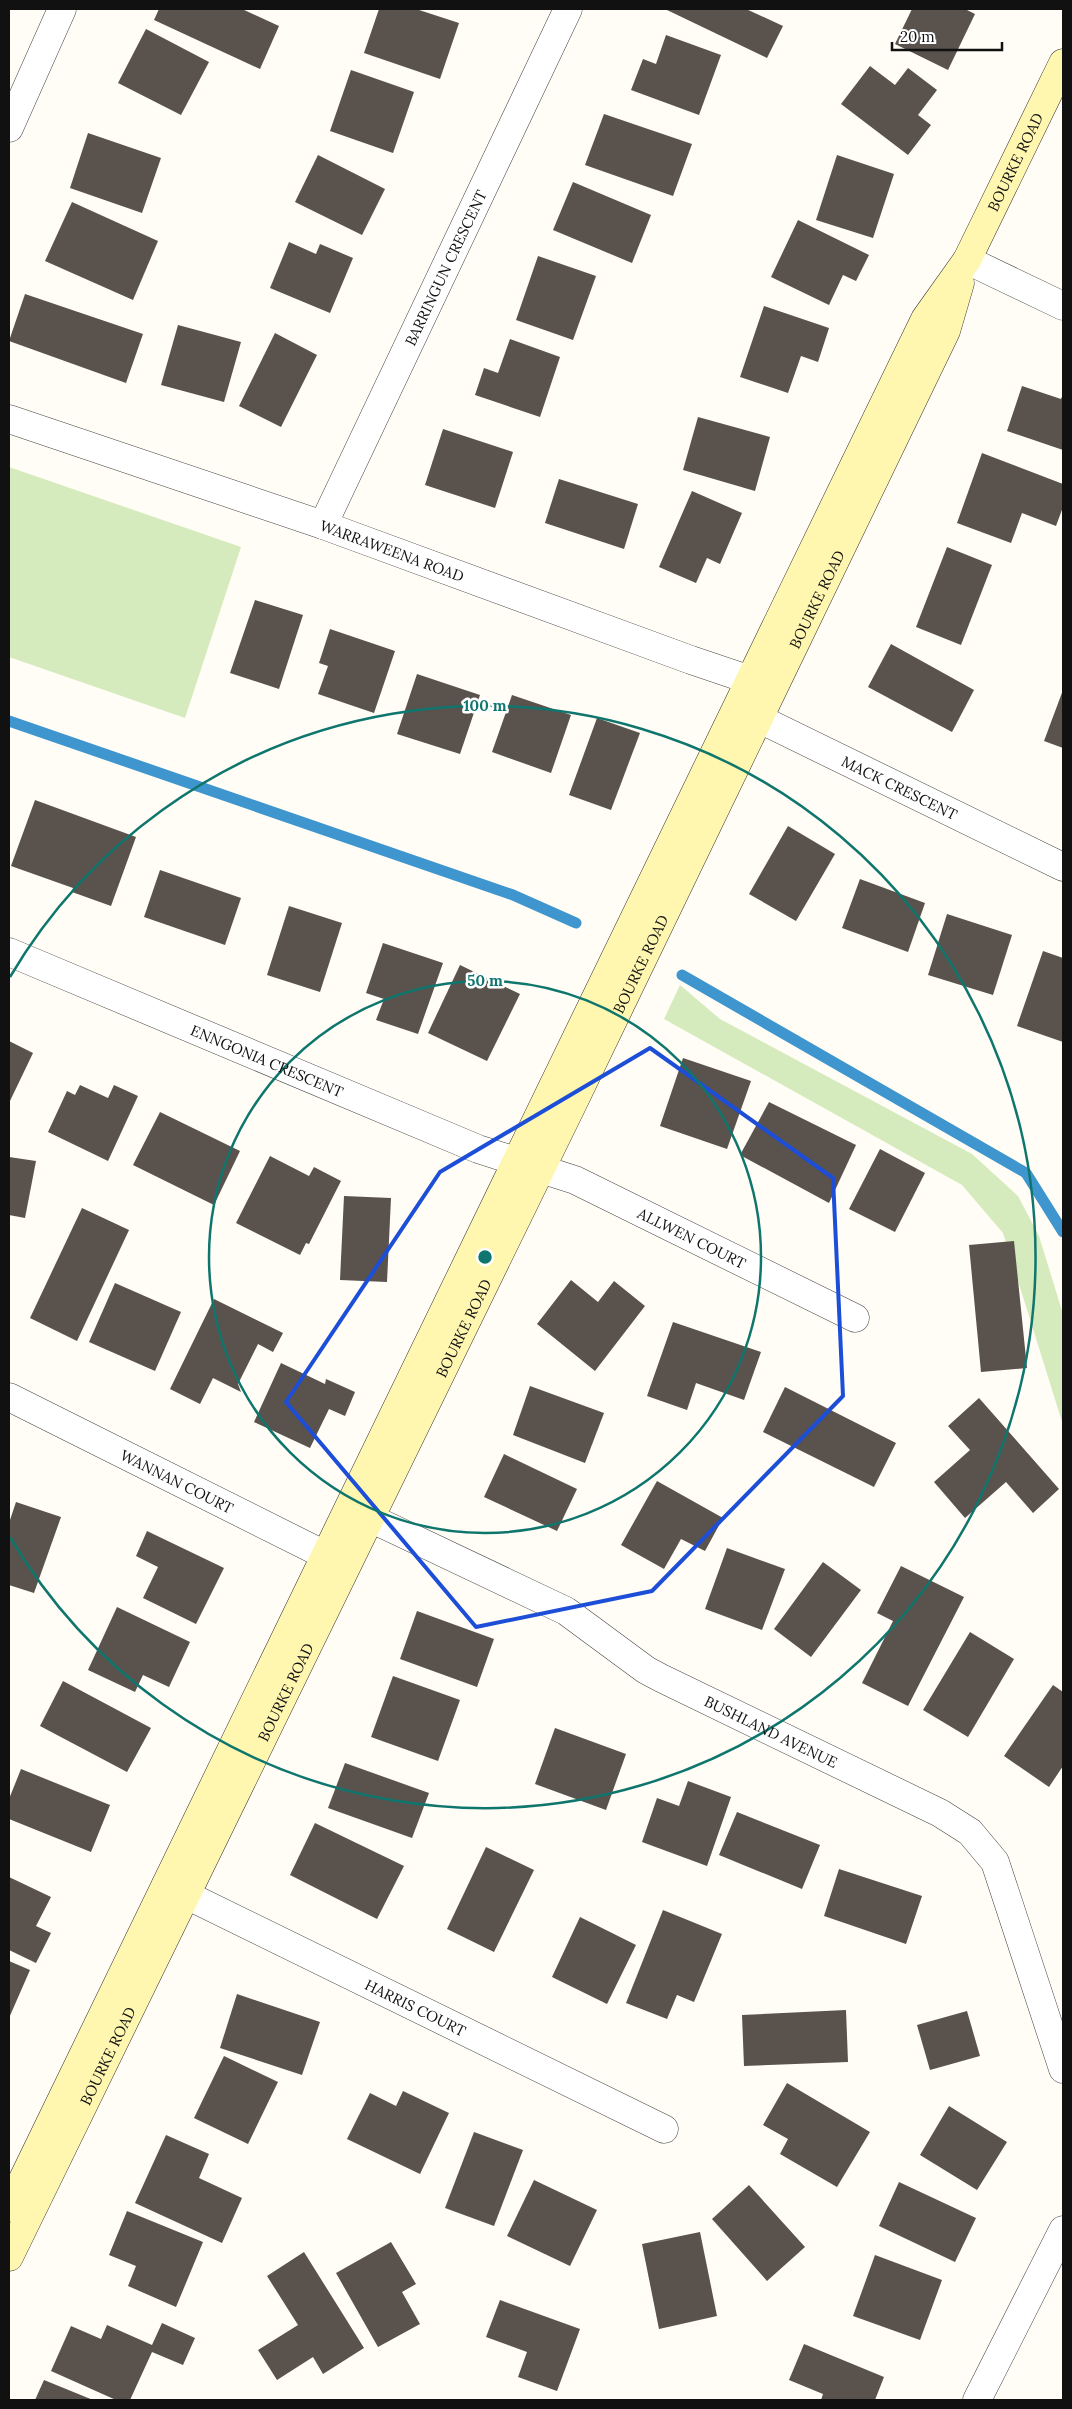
<svg xmlns="http://www.w3.org/2000/svg" width="1072" height="2409" viewBox="0 0 1072 2409" font-family="Lora,serif">
<style>
.green{fill:#d5ebbd}
.lines{fill:none;stroke-linecap:round;stroke-linejoin:round}
.stream{stroke:#3f96cf;stroke-width:11}
.building{fill:#5a524d}
.minor-casing{stroke:#444;stroke-width:29}
.secondary-casing{stroke:#333;stroke-width:29}
.minor{stroke:#fff;stroke-width:28}
.secondary{stroke:#fff6b0;stroke-width:28}
.marked{fill:none;stroke:#1d4ed8;stroke-width:4;stroke-linejoin:round}
.ring{fill:none;stroke:#0f766e;stroke-width:2.5}
.labels{text-anchor:middle;dominant-baseline:central;stroke-width:5;stroke-linejoin:round;paint-order:stroke}
.street-label{font-size:15px;fill:#111;stroke:#fff}
.centre{fill:#0f766e;stroke:#fff;stroke-width:2.5}
.ring-label{font-size:15px;text-anchor:middle;font-weight:bold;fill:#0f766e;stroke:#fff;stroke-width:5;stroke-linejoin:round;paint-order:stroke}
</style>
<rect width="100%" height="100%" fill="#fffdf5"/>
<g class="green">
<path d="M9,467L241,547L185,718L9,657Z"/>
<path d="M680,985L720,1019L972,1154L1018,1196L1039,1236L1063,1314V1425L1003,1233L962,1185L664,1019Z"/>
</g>
<g class="lines">
<g class="stream">
<path d="M9,721L513,895L576,923"/>
<path d="M682,975L1026,1173L1063,1232"/>
</g>
</g>
<g class="building">
<path d="M159,9H242L279,26L260,69L154,20Z"/>
<path d="M379,9H416L459,23L440,79L364,53Z"/>
<path d="M668,9H746L783,26L767,58L667,10Z"/>
<path d="M912,9H965L975,14L948,70L895,44Z"/>
<path d="M146,29L209,62L181,115L118,83Z"/>
<path d="M666,35L721,55L699,115L631,90L643,59L656,64Z"/>
<path d="M870,66L895,85L908,68L937,90L918,115L931,125L908,155L841,104Z"/>
<path d="M351,70L414,92L393,153L330,131Z"/>
<path d="M604,114L692,144L673,196L585,165Z"/>
<path d="M88,133L161,158L142,213L70,188Z"/>
<path d="M318,155L385,189L362,235L295,202Z"/>
<path d="M837,155L894,174L873,238L816,220Z"/>
<path d="M573,182L651,215L632,263L553,230Z"/>
<path d="M72,202L158,241L133,300L45,261Z"/>
<path d="M798,220L869,255L856,281L843,275L829,305L771,277Z"/>
<path d="M289,242L316,254L320,244L353,258L330,313L270,288Z"/>
<path d="M538,256L596,276L573,340L516,320Z"/>
<path d="M25,294L143,334L126,383L9,341Z"/>
<path d="M764,306L829,328L818,362L801,356L788,393L740,377Z"/>
<path d="M178,325L241,342L224,402L161,385Z"/>
<path d="M275,333L317,355L281,427L239,406Z"/>
<path d="M510,339L560,357L540,417L475,395L484,368L498,373Z"/>
<path d="M1022,386L1061,399L1063,394V450L1007,431Z"/>
<path d="M698,417L770,437L755,491L683,470Z"/>
<path d="M443,429L513,452L495,508L425,485Z"/>
<path d="M982,453L1063,484V507L1056,526L1022,513L1011,543L957,523Z"/>
<path d="M559,479L638,504L624,549L545,523Z"/>
<path d="M692,491L742,513L720,564L707,558L696,583L659,567Z"/>
<path d="M947,547L992,565L961,645L916,627Z"/>
<path d="M255,600L303,615L279,689L230,673Z"/>
<path d="M330,629L395,651L374,713L318,694L328,666L319,663Z"/>
<path d="M891,644L974,690L952,732L868,687Z"/>
<path d="M417,674L480,695L460,754L397,734Z"/>
<path d="M1063,690V748L1044,741Z"/>
<path d="M512,695L571,715L551,773L492,752Z"/>
<path d="M597,718L640,733L611,810L569,795Z"/>
<path d="M35,800L136,837L111,906L72,892L73,888L11,866Z"/>
<path d="M788,826L835,854L796,921L749,894Z"/>
<path d="M160,870L241,898L225,945L144,917Z"/>
<path d="M860,879L925,903L908,952L842,928Z"/>
<path d="M289,906L342,923L320,992L267,975Z"/>
<path d="M947,914L1012,935L993,995L928,975Z"/>
<path d="M383,943L443,963L418,1034L376,1020L384,999L366,993Z"/>
<path d="M1043,951L1063,958V1042L1017,1026Z"/>
<path d="M460,965L520,994L487,1061L428,1033Z"/>
<path d="M9,1041L33,1053L9,1103Z"/>
<path d="M683,1058L751,1081L727,1149L660,1126Z"/>
<path d="M80,1085L108,1098L114,1085L138,1096L108,1161L48,1132L67,1091L75,1095Z"/>
<path d="M769,1102L856,1145L829,1203L740,1155Z"/>
<path d="M160,1112L240,1151L214,1205L133,1165Z"/>
<path d="M880,1149L925,1173L895,1232L849,1209Z"/>
<path d="M270,1156L309,1176L314,1167L341,1181L309,1244L306,1243L300,1255L236,1223Z"/>
<path d="M9,1157L36,1161L25,1218L9,1215Z"/>
<path d="M344,1196L391,1198L387,1282L340,1280Z"/>
<path d="M82,1208L129,1230L77,1341L30,1318Z"/>
<path d="M1014,1241L1027,1368L981,1372L969,1245Z"/>
<path d="M571,1280L598,1302L614,1281L645,1306L595,1371L537,1324Z"/>
<path d="M115,1283L181,1312L155,1371L89,1342Z"/>
<path d="M214,1299L283,1333L273,1352L258,1344L238,1384L241,1392L213,1378L200,1404L170,1389Z"/>
<path d="M673,1322L761,1352L744,1400L696,1383L687,1410L647,1396Z"/>
<path d="M281,1363L325,1384L326,1379L355,1392L345,1416L329,1409L310,1448L254,1422Z"/>
<path d="M530,1386L604,1413L585,1463L513,1435Z"/>
<path d="M785,1387L896,1443L874,1487L763,1432Z"/>
<path d="M979,1398L1059,1489L1033,1513L1006,1482L965,1518L934,1482L970,1450L948,1426Z"/>
<path d="M504,1454L577,1489L557,1531L484,1497Z"/>
<path d="M657,1481L723,1518L705,1551L681,1539L664,1569L621,1545Z"/>
<path d="M16,1502L61,1517L34,1593L9,1585V1523Z"/>
<path d="M147,1531L224,1568L196,1624L143,1598L158,1567L136,1556Z"/>
<path d="M727,1548L785,1569L762,1630L705,1609Z"/>
<path d="M823,1562L861,1590L811,1657L774,1629Z"/>
<path d="M901,1566L964,1597L908,1706L862,1683L893,1621L877,1613Z"/>
<path d="M117,1607L190,1642L169,1687L143,1675L135,1692L88,1670Z"/>
<path d="M417,1611L494,1639L477,1687L400,1659Z"/>
<path d="M970,1632L1014,1659L968,1737L923,1710Z"/>
<path d="M393,1676L460,1700L438,1761L371,1737Z"/>
<path d="M63,1681L151,1728L127,1772L40,1726Z"/>
<path d="M1053,1685L1063,1692V1766L1049,1787L1004,1756Z"/>
<path d="M555,1728L626,1754L606,1810L535,1784Z"/>
<path d="M345,1763L429,1793L412,1838L328,1808Z"/>
<path d="M21,1769L110,1805L91,1852L9,1819V1799Z"/>
<path d="M688,1781L731,1797L707,1866L642,1842L657,1798L679,1806Z"/>
<path d="M737,1812L820,1845L802,1889L719,1855Z"/>
<path d="M315,1823L404,1866L377,1919L290,1875Z"/>
<path d="M486,1847L534,1870L494,1952L447,1929Z"/>
<path d="M839,1869L922,1896L906,1944L824,1916Z"/>
<path d="M9,1877L51,1897L36,1926L51,1933L36,1963L9,1950Z"/>
<path d="M663,1910L722,1934L694,2002L677,1995L667,2019L626,2003Z"/>
<path d="M580,1917L636,1945L607,2004L552,1977Z"/>
<path d="M9,1961L30,1970L9,2018Z"/>
<path d="M237,1994L320,2022L302,2075L220,2048Z"/>
<path d="M846,2010L848,2062L744,2066L742,2015Z"/>
<path d="M967,2011L980,2056L930,2070L917,2025Z"/>
<path d="M224,2056L278,2082L248,2144L194,2118Z"/>
<path d="M787,2083L870,2132L837,2187L780,2154L788,2139L763,2125Z"/>
<path d="M403,2091L449,2113L420,2174L347,2139L370,2093L396,2106Z"/>
<path d="M949,2106L1007,2142L977,2190L920,2155Z"/>
<path d="M474,2132L523,2150L494,2226L445,2208Z"/>
<path d="M166,2135L209,2154L199,2178L242,2198L222,2243L135,2203Z"/>
<path d="M534,2180L597,2210L570,2266L507,2236Z"/>
<path d="M899,2182L976,2218L955,2262L879,2226Z"/>
<path d="M749,2185L805,2247L767,2281L712,2219Z"/>
<path d="M127,2211L203,2242L176,2307L128,2286L136,2266L109,2255Z"/>
<path d="M700,2232L717,2316L659,2329L642,2244Z"/>
<path d="M391,2242L416,2284L402,2292L420,2324L378,2347L336,2273Z"/>
<path d="M304,2252L364,2348L323,2374L313,2357L277,2380L258,2350L298,2325L267,2276Z"/>
<path d="M875,2255L942,2280L920,2340L853,2316Z"/>
<path d="M500,2300L580,2329L557,2391L518,2377L527,2352L486,2337Z"/>
<path d="M162,2323L195,2338L183,2365L152,2352L130,2400H116L51,2371L71,2326L101,2339L107,2325L152,2345Z"/>
<path d="M804,2344L884,2377L875,2400H821L823,2394L789,2380Z"/>
<path d="M44,2380L93,2400H35Z"/>
</g>
<g class="lines">
<defs>
<g id="minor">
<path d="M9,128L62,9"/>
<path d="M967,260L1063,306"/>
<path id="s1" d="M9,419L323,525L691,660L771,687"/>
<path id="s2" d="M323,525L568,9"/>
<path id="s3" d="M737,708L1063,867"/>
<path id="s4" d="M9,952L478,1149L575,1180L855,1318"/>
<path id="s5" d="M9,1397L345,1565"/>
<path id="s6" d="M349,1508L566,1611L646,1670L661,1678L940,1813L970,1832L995,1862L1063,2069"/>
<path id="s7" d="M166,1885L664,2129"/>
<path d="M977,2400L1063,2230"/>
</g>
<g id="secondary">
<path id="s8" d="M9,2208L925,319L967,260L1063,63"/>
<path id="s9" d="M9,2257L575,1099L946,331L960,283"/>
</g>
</defs>
<use href="#minor" class="minor-casing"/>
<use href="#secondary" class="secondary-casing"/>
<use href="#minor" class="minor"/>
<use href="#secondary" class="secondary"/>
</g>
<path class="marked" d="M650,1048L833,1178L843,1396L652,1591L476,1627L286,1402L440,1172Z"/>
<g class="ring">
<circle cx="485" cy="1257" r="276"/>
<path d="M10 977A551 551 0 1 1 10 1537"/>
</g>
<g class="labels">
<g class="street-label">
<text stroke="none"><textPath href="#s8" startOffset="2281">BOURKE ROAD</textPath></text>
<text stroke="none"><textPath href="#s2" startOffset="285">BARRINGUN CRESCENT</textPath></text>
<text stroke="none"><textPath href="#s1" startOffset="405">WARRAWEENA ROAD</textPath></text>
<text stroke="none"><textPath href="#s9" startOffset="1844">BOURKE ROAD</textPath></text>
<text stroke="none"><textPath href="#s3" startOffset="181">MACK CRESCENT</textPath></text>
<text stroke="none"><textPath href="#s9" startOffset="1439">BOURKE ROAD</textPath></text>
<text stroke="none"><textPath href="#s4" startOffset="280">ENNGONIA CRESCENT</textPath></text>
<text stroke="none"><textPath href="#s4" startOffset="741">ALLWEN COURT</textPath></text>
<text stroke="none"><textPath href="#s9" startOffset="1034">BOURKE ROAD</textPath></text>
<text stroke="none"><textPath href="#s5" startOffset="188">WANNAN COURT</textPath></text>
<text stroke="none"><textPath href="#s9" startOffset="629">BOURKE ROAD</textPath></text>
<text stroke="none"><textPath href="#s6" startOffset="479">BUSHLAND AVENUE</textPath></text>
<text stroke="none"><textPath href="#s7" startOffset="278">HARRIS COURT</textPath></text>
<text stroke="none"><textPath href="#s9" startOffset="224">BOURKE ROAD</textPath></text>
</g>
</g>
<circle cx="485" cy="1257" r="8" class="centre"/>
<g class="ring-label">
<text x="485" y="711">100 m</text>
<text x="485" y="986">50 m</text>
</g>
<rect width="1072" height="2409" fill="none" stroke="#111111" stroke-width="20"/>
<path d="M892 42v8h110v-8" fill="none" stroke="#111111" stroke-width="2.5"/>
<text x="900" y="42" font-size="15" fill="#111111" stroke="#ffffff" stroke-width="4" paint-order="stroke">20 m</text>
</svg>
